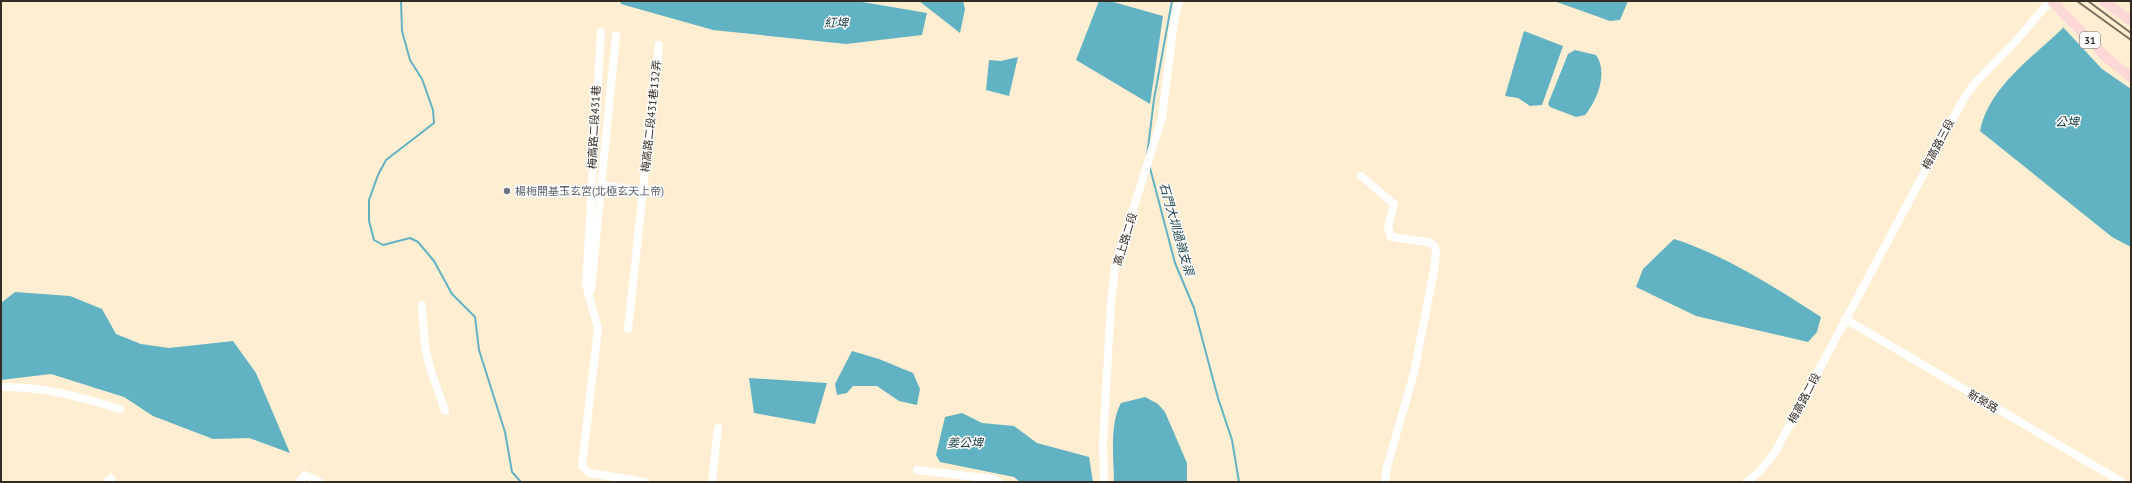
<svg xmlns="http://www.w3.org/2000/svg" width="2132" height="483" viewBox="0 0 2132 483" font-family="'PT Sans','Noto Sans TC',sans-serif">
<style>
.water{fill:#61b2c2}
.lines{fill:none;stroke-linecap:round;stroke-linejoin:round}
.stream{stroke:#61b2c2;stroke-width:2}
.minor{stroke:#fff;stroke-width:8}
.major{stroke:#fdd8d6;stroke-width:10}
.rail{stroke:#796f5f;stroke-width:2}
.worship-dot{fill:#6b7280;stroke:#fdfdfd;stroke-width:1.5}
.labels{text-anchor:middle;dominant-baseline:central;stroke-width:3;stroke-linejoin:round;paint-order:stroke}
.shield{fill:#fdfdfd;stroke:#706b64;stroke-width:1}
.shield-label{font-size:10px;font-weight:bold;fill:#332c22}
.street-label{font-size:11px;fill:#332c22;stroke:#fdfdfd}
.worship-label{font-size:11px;fill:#5b616d;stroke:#fdfdfd;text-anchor:start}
.water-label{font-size:12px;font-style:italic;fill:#1e444b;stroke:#fdfdfd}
</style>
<rect width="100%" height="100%" fill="#ffeed2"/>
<g class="water">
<path d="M620,1H857L927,13L922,35L846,44L713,30L621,4Z"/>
<path d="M919,1H963L965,9L960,33Z"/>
<path d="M1099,1H1110L1163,16L1150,104L1076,60Z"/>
<path d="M1554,1H1628L1620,20L1610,21Z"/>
<path d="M2062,26L2102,69L2131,89V247L2112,237L1980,131C1989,87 2032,58 2063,28Z"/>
<path d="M1524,31L1563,46L1542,105L1530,106L1518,98L1505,96Z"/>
<path d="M1575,50L1596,55C1608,72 1598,99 1585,115L1576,117L1550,107L1548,104L1568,54Z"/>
<path d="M1018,57L1009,96L986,90L989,60L1001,61Z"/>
<path d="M1674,239C1725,255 1776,288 1821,317L1817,332L1808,342L1696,316L1636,287L1643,269Z"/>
<path d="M15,292L70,296L102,309L116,334L141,344L169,348L233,341L256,373L290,453L249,438L213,439L153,416L124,397L51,374L1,380V303Z"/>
<path d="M852,351L879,359L913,373L920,389L917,405L899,401L877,386H853L847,393L837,395L835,384Z"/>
<path d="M749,378L827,383L815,424L754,413Z"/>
<path d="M1145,397L1158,404L1165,412L1187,463V482H1114C1114,458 1109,425 1121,403Z"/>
<path d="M962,413L982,423L1014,426L1037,443L1089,457L1093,482H1020L1014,477L940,462L936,455L945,417Z"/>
</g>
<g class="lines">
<g class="stream">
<path d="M401,1L402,31L410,60L422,79L433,110L434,123L386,160L378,175L369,200V221L374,240L383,245L410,238L418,242L434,261L452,294L475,317L479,350L505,432L512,472L521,482"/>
<path d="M1147,156L1154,99L1172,1"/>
<path d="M1150,168L1175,263L1194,308L1218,398L1232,440L1239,482"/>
</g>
<g class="minor">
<path d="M601,32L586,285L598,328L582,466L589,473L645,482"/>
<path d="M1361,176L1394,204L1388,227L1391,237L1428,242L1434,245L1436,253L1434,270L1414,373L1387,467L1385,482"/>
<path d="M602,185L643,191"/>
<path d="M588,294L591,290L616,35"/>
<path d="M422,305L425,347L430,368L445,411"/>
<path d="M1845,319L2122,482"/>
<path d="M628,329L659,45"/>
<path d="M1,387C43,386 80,397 120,409"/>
<path d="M917,470L993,479L998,482"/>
<path d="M107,482L111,478"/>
<path d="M299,482L305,475L320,482"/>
<path d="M712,482L718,428"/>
<path d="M1104,482L1103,444L1111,303L1115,266L1162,118L1174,21L1179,1"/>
<path d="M1747,482L1759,472L1774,454L1963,100L1974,84L2015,42L2050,1"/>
</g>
<g class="major">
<path d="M2052,1L2107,58L2131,77"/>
<path d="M2104,1L2131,21"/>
</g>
<g class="rail">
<path d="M2077,1L2131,40"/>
<path d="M2088,1L2131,33"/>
</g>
</g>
<circle class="worship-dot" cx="507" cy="191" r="4"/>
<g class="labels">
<rect class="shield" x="2080" y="32" width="20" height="16" rx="3"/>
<g class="shield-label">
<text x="2090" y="40">31</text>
</g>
<g class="street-label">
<text transform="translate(651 116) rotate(-84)">梅高路二段431巷132弄</text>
<text transform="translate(594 127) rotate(-87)">梅高路二段431巷</text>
<text transform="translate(1938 144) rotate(-62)">梅高路三段</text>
<text transform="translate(1125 239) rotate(-73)">高上路二段</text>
<text transform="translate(1804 398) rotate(-62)">梅高路二段</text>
<text transform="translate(1983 401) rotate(30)">新榮路</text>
</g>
<g class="worship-label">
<text x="515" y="191">楊梅開基玉玄宮(北極玄天上帝)</text>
</g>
<g class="water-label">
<text x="836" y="22">紅埤</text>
<text x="2067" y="121">公埤</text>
<text transform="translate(1177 229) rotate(74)">石門大圳過嶺支渠</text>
<text x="965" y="442">姜公埤</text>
</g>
</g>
<rect width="2132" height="483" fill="none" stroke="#332c22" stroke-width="4"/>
</svg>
